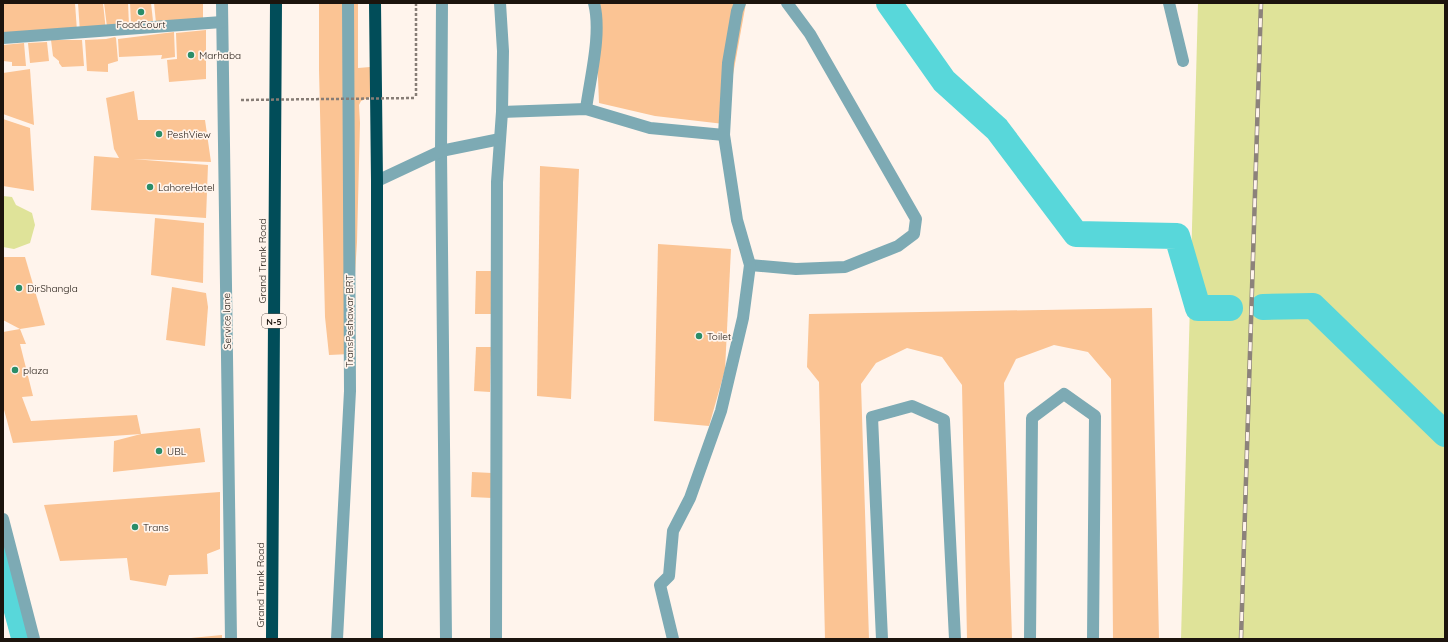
<svg xmlns="http://www.w3.org/2000/svg" width="1448" height="642" viewBox="0 0 1448 642" font-family="Quicksand,sans-serif">
<style>
.green{fill:#dfe399}
.water{fill:#58d7da}
.lines{fill:none;stroke-linecap:round;stroke-linejoin:round}
.canal{stroke:#58d7da;stroke-width:26}
.building{fill:#fbc494}
.path{stroke:#877d76;stroke-width:2.5;stroke-dasharray:3 2;stroke-linecap:butt}
.minor{stroke:#7daab4;stroke-width:12}
.highway{stroke:#014d59;stroke-width:12}
.rail-casing{stroke:#8c827b;stroke-width:4.5}
.rail{stroke:#fff4ec;stroke-width:3;stroke-dasharray:9;stroke-linecap:butt}
.path-bridge{stroke:#877d76;stroke-width:2.5;stroke-dasharray:3 2;stroke-linecap:butt}
.poi-dot{fill:#2a8d68;stroke:#fff4ec;stroke-width:1.5}
.labels{text-anchor:middle;dominant-baseline:central;stroke-width:3.5;stroke-linejoin:round;paint-order:stroke}
.shield{fill:#fff4ec;stroke:#605750;stroke-width:1}
.shield-label{font-size:9px;font-weight:bold;fill:#1c140d}
.poi-label{font-size:10px;fill:#1c140d;stroke:#fff4ec;text-anchor:start}
.street-label{font-size:10px;fill:#1c140d;stroke:#fff4ec}
</style>
<rect width="100%" height="100%" fill="#fff4ec"/>
<g class="green">
<path d="M1198,3H1445V639H1181Z"/>
<path d="M3,196L12,197L16,205L32,213L35,225L30,243L14,249L3,247Z"/>
</g>
<path class="water" d="M3,515L37,639H11L3,609Z"/>
<g class="lines">
<g class="canal">
<path d="M889,3L944,81L997,129L1076,234L1177,236L1198,308H1230"/>
<path d="M1263,307L1313,306L1445,434"/>
</g>
</g>
<g class="building">
<path d="M3,3H75L77,31L4,36Z"/>
<path d="M78,3H103L106,31L80,32Z"/>
<path d="M104,3H128L129,25L107,27Z"/>
<path d="M130,3H151L153,21L131,23Z"/>
<path d="M154,3H203V20L156,23Z"/>
<path d="M319,3H358V68L370,67V97L361,101L359,105L360,123L357,242L350,354L329,355L325,317L319,70Z"/>
<path d="M595,3H746L724,124L655,116L599,103Z"/>
<path d="M206,30V79L169,82L167,60L177,59L176,33Z"/>
<path d="M174,32L175,57L161,59L162,55L119,57L118,39Z"/>
<path d="M115,37L116,38L118,61L108,64V72L87,71L85,40L106,39Z"/>
<path d="M51,40H82L84,66L62,67L59,63V61L53,56Z"/>
<path d="M47,42L49,61L30,63L28,43Z"/>
<path d="M24,43L26,66H12V62L3,61V45Z"/>
<path d="M30,69L34,125L3,114V73Z"/>
<path d="M134,91L138,120H205L211,162L133,159L208,165L206,218L91,210L94,156L119,158L114,149L106,98Z"/>
<path d="M3,119L30,128L34,191L3,186Z"/>
<path d="M540,166L579,169L571,399L537,396Z"/>
<path d="M155,218L204,223L203,283L151,275Z"/>
<path d="M658,244L731,249L725,370L709,426L654,421Z"/>
<path d="M3,257H25L45,325L20,329L3,320Z"/>
<path d="M476,271H492L491,314H475Z"/>
<path d="M172,287L206,293L208,307L205,346L166,340Z"/>
<path d="M1152,308L1159,639H1113L1111,379L1088,352L1054,345L1016,359L1004,383L1012,639H967L962,385L942,357L907,348L876,363L861,384L869,639H825L819,382L807,367L809,314Z"/>
<path d="M20,329L26,344H20L33,396L22,397L31,421L137,415L141,434L200,428L205,462L113,472L114,441L141,434L13,443L3,406V332Z"/>
<path d="M476,347H491L490,392L474,391Z"/>
<path d="M472,472L492,473V498L471,497Z"/>
<path d="M220,492V549L207,554L208,574L169,575L166,586L130,580L127,558L60,561L44,505Z"/>
<path d="M222,635V639H191V638Z"/>
</g>
<g class="lines">
<path class="path" d="M416,3V98"/>
<g class="minor">
<path d="M222,3L231,639"/>
<path d="M442,3L441,151L446,639"/>
<path d="M1169,3L1183,61"/>
<path d="M3,38L222,22"/>
<path d="M586,109C590,78 602,34 594,3"/>
<path d="M502,112L586,109L650,128L724,135"/>
<path d="M377,181L441,151L500,139"/>
<path d="M750,265L796,269L845,267L898,246L914,234L916,219L810,34L787,3"/>
<path d="M3,519L34,639"/>
<path d="M337,639L350,391L348,3"/>
<path d="M496,639L497,182L502,112L503,51L500,3"/>
<path d="M673,639L660,585L669,576L673,531L690,498L721,411L743,318L750,265L737,220L724,135L728,63L737,11L740,3"/>
<path d="M882,639L872,417L912,406L944,420L955,639"/>
<path d="M1030,639L1032,418L1064,394L1095,416L1093,639"/>
</g>
<g class="highway">
<path d="M375,3L377,181V639"/>
<path d="M272,639L276,3"/>
</g>
<defs>
<path id="rail" d="M1241,639L1261,3"/>
</defs>
<use href="#rail" class="rail-casing"/>
<use href="#rail" class="rail"/>
<path class="path-bridge" d="M241,100L416,98"/>
</g>
<g class="poi-dot">
<circle cx="141" cy="12" r="4"/>
<circle cx="191" cy="55" r="4"/>
<circle cx="159" cy="134" r="4"/>
<circle cx="150" cy="187" r="4"/>
<circle cx="19" cy="288" r="4"/>
<circle cx="699" cy="336" r="4"/>
<circle cx="15" cy="370" r="4"/>
<circle cx="159" cy="451" r="4"/>
<circle cx="135" cy="527" r="4"/>
</g>
<g class="labels">
<rect class="shield" x="262" y="314" width="24" height="14" rx="3"/>
<g class="shield-label">
<text x="274" y="321">N-5</text>
</g>
<g class="poi-label">
<text x="141" y="24" text-anchor="middle">FoodCourt</text>
<text x="199" y="55">Marhaba</text>
<text x="167" y="134">PeshView</text>
<text x="158" y="187">LahoreHotel</text>
<text x="27" y="288">DirShangla</text>
<text x="707" y="336">Toilet</text>
<text x="23" y="370">plaza</text>
<text x="167" y="451">UBL</text>
<text x="143" y="527">Trans</text>
</g>
<g class="street-label">
<text transform="translate(262 261) rotate(-90)">Grand Trunk Road</text>
<text transform="translate(227 321) rotate(-91)">Service lane</text>
<text transform="translate(349 321) rotate(-90)">TransPeshawar BRT</text>
<text transform="translate(260 585) rotate(-90)">Grand Trunk Road</text>
</g>
</g>
<rect width="1448" height="642" fill="none" stroke="#1c140d" stroke-width="8"/>
</svg>
